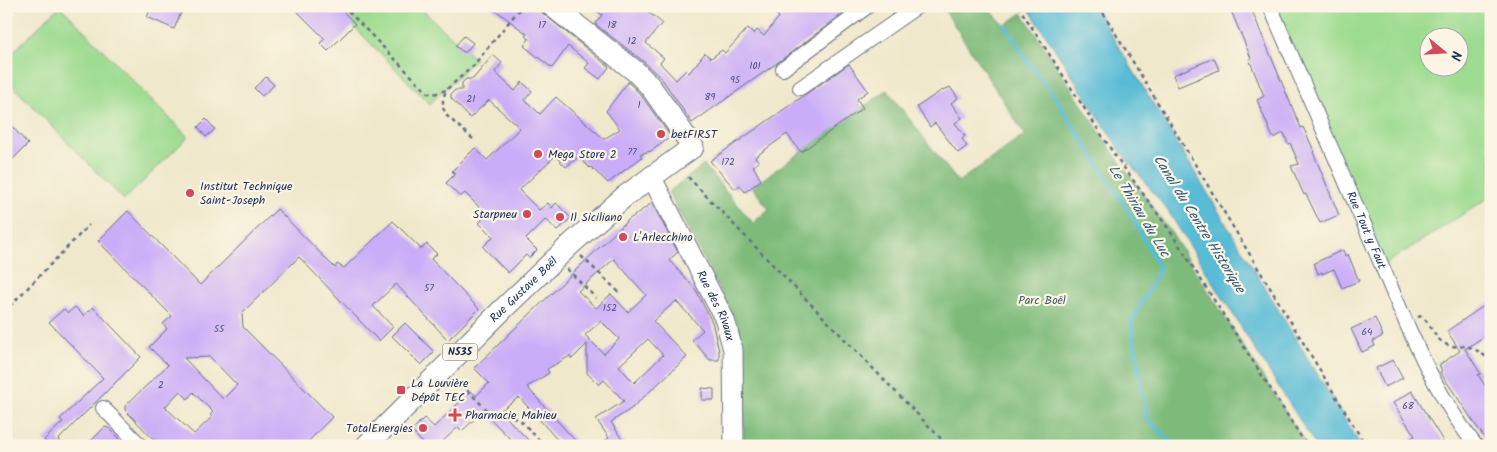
<svg xmlns="http://www.w3.org/2000/svg" width="1497" height="452" viewBox="0 0 1497 452" font-family="Kalam,sans-serif">
<style>
.green{fill:#9ddb90;stroke:#5c8577;fill-rule:evenodd}
.forest{fill:#7ebb7a;stroke:#4c756c}
.water{fill:#58bcd6;stroke:#3a769a}
.lines{fill:none;stroke-linecap:round;stroke-linejoin:round}
.stream{stroke:#58bcd6;stroke-width:4}
.building{fill:#caadf8;fill-rule:evenodd}
.street-casing{stroke:#667084;stroke-width:16}
.secondary-casing{stroke:#667084;stroke-width:21}
.primary-casing{stroke:#667084;stroke-width:23}
.path{stroke:#667084;stroke-width:2.5;stroke-dasharray:4 4;stroke-linecap:butt}
.street{stroke:#fff;stroke-width:14}
.secondary{stroke:#fff;stroke-width:19}
.primary{stroke:#fff;stroke-width:21}
.poi-dot{fill:#d1495b;stroke:#fcf5e5;stroke-width:2}
.labels{text-anchor:middle;dominant-baseline:central;stroke-width:4.5;stroke-linejoin:round;paint-order:stroke}
.number-label{font-size:10px;fill:#474e84}
.shield{fill:#fcf5e5;stroke:#5e6a86;stroke-width:1}
.shield-label{font-size:11px;font-weight:bold;fill:#1b2f5e}
.poi-label{font-size:12px;fill:#1b2f5e;stroke:#fcf5e5;text-anchor:start}
.street-label{font-size:12px;fill:#1b2f5e;stroke:#fcf5e5}
.park-label{font-size:12px;fill:#3c5a6a;stroke:#fcf5e5}
.water-label{font-size:14px;font-style:italic;fill:#2d5982;stroke:#fcf5e5}
</style>
<rect width="100%" height="100%" fill="#fcf5e5"/>
<filter id="ink" filterUnits="userSpaceOnUse"><feTurbulence type="fractalNoise" baseFrequency=".02" numOctaves="2"/><feDisplacementMap in="SourceGraphic" scale="10" xChannelSelector="R" yChannelSelector="G"/><feConvolveMatrix kernelMatrix="1 2 1 2 8 2 1 2 1" color-interpolation-filters="sRGB"/></filter>
<filter id="wash" filterUnits="userSpaceOnUse"><feTurbulence type="fractalNoise" baseFrequency=".0096" numOctaves="4" result="noise"/><feDisplacementMap in="SourceGraphic" scale="20" xChannelSelector="R" yChannelSelector="G"/><feGaussianBlur stdDeviation="1.12" result="paint"/><feColorMatrix in="noise" values="0 0 0 0 0 0 0 0 0 0 0 0 0 0 0 0 0 1.4 0 .05"/><feComposite in="paint" operator="in"/></filter>
<g filter="url(#wash)">
<rect width="100%" height="100%" fill="#f0e8cb"/>
<g class="green">
<path d="M60,6L188,137L124,200L6,79V59Z"/>
<path d="M334,6H418L475,59L430,104Z"/>
<path d="M1270,6H1491V196L1382,266ZM1430,38H1460V68H1430Z"/>
</g>
<path class="forest" d="M942,6H985L1005,25L1022,13L1114,154L1170,231L1307,446H744L742,352L734,317L668,192L704,165L753,223L769,209L752,187L887,90L958,182L1025,135Z"/>
<path class="water" d="M1027,6H1094L1361,446H1316L1168,211L1121,152Z"/>
<g class="lines">
<path class="stream" d="M1005,25L1027,61L1053,94L1134,220L1160,269L1131,322L1147,419L1175,446"/>
</g>
<g id="blocks">
<g class="building">
<path d="M152,6H184L174,29L147,17Z"/>
<path d="M292,6H338L355,24L328,51L320,43L325,39Z"/>
<path d="M490,6H534L609,67L600,79L585,68L589,63L568,46L552,68L524,46L529,39L525,36L527,34Z"/>
<path d="M591,6H641L662,23L646,43L664,58L660,63L676,80L686,70L689,73L705,53L711,58L722,50L725,53L748,28L754,34L757,30L764,36L779,17L767,6H853L777,63L692,123L662,79L643,61L595,24L602,15Z"/>
<path d="M1229,6H1250L1292,107L1301,128L1303,127L1310,142L1314,151L1313,152L1339,215L1320,223L1306,194L1304,195L1291,166L1299,164L1290,143L1288,144L1284,133L1273,138L1257,100L1264,96L1249,59L1251,58Z"/>
<path d="M464,36L473,43L465,53L455,46Z"/>
<path d="M493,55L502,63L495,72L515,91L522,82L532,91L525,100L540,114L556,97L604,139L620,129L606,111L628,82L640,94L671,137L651,151L640,154L642,157L608,183L591,167L590,168L578,157L566,167L555,156L519,190L539,210L548,203L552,208L556,203L571,218L557,231L546,219L526,239L537,250L529,258L526,255L508,273L483,247L493,237L479,223L487,215L465,193L460,197L446,183L455,174L452,171L475,148L487,160L520,128L489,100L470,118L451,98V94L455,90H462V83L466,79H473Z"/>
<path d="M1214,58L1219,70L1178,87L1173,75Z"/>
<path d="M849,64L868,91L857,99L863,108L801,152L787,134L755,157L759,162L753,166L761,180L745,192L740,185L735,189L710,161Z"/>
<path d="M266,77L274,85L262,96L254,88Z"/>
<path d="M950,87L958,98L951,103L962,118L955,123L965,136L962,139L967,146L958,153L935,123L930,127L917,107L942,90L943,91Z"/>
<path d="M206,119L215,129L206,137L198,127Z"/>
<path d="M6,120L28,144L12,160L6,154Z"/>
<path d="M652,203L678,252L669,260L696,290L712,322L719,351V360H710L692,340L703,330L676,301L653,321L687,357L632,408L611,422L626,446H598L609,438L596,419L624,401L604,380L599,385L587,373V344L572,359L570,356L547,369L549,373L527,387L580,446H563L519,397L500,411L534,446H517L483,411L462,431L458,427L438,446H426L411,431L424,418L434,427L471,391L476,396L489,383L474,368L628,220ZM614,259L646,295L628,312L611,294L596,308L578,291ZM601,321L619,339L604,354L585,335ZM648,339L663,355L634,383L619,366Z"/>
<path d="M277,209L335,268L337,264L344,268L393,221L421,249L427,244L437,254L431,259L479,309L448,340L396,284L373,306L393,327L379,341L299,257L242,313L243,327L332,417L304,446H160L125,410V406L168,365L149,347L167,329L163,324L172,316L98,241L128,211L200,285ZM210,357L237,385L223,399L184,358ZM180,391L188,399L193,392L213,412L210,415L212,417L194,434L165,407Z"/>
<path d="M1343,250L1345,256L1348,254L1359,281L1342,288L1334,269L1322,274V272L1318,274L1314,263Z"/>
<path d="M1491,301V332L1465,349L1481,374L1478,375L1491,394L1490,446L1440,372L1442,371L1439,365L1460,351L1447,331Z"/>
<path d="M75,307L84,316L93,307L141,357L58,440L64,446H50L44,440L63,422L60,419L103,378L49,322L64,309L68,313Z"/>
<path d="M1375,318L1383,336L1373,341L1375,346L1362,352L1351,329Z"/>
<path d="M405,323L434,352L421,365L392,336Z"/>
<path d="M1393,360L1403,378L1385,387L1376,368Z"/>
<path d="M702,388L714,389V400H702Z"/>
<path d="M1412,391L1443,441L1435,446H1414L1410,439L1415,436L1393,403Z"/>
<path d="M105,427L109,428L127,446H86Z"/>
</g>
</g>
</g>
<g filter="url(#ink)">
<use href="#blocks" fill-opacity="0" stroke="#667084" stroke-width="1"/>
<g class="lines">
<defs>
<g id="street">
<path id="s1" d="M1270,6C1305,87 1339,167 1374,247C1403,316 1430,387 1476,446"/>
<path d="M783,69L868,6"/>
<path d="M800,88L918,6"/>
<path d="M103,408L141,446"/>
</g>
<g id="secondary">
<path id="s2" d="M651,176L725,320L733,350L734,446"/>
</g>
<g id="primary">
<path id="s3" d="M366,446L504,308L570,245L624,197L693,147L650,86L635,71L552,6"/>
</g>
</defs>
<use href="#street" class="street-casing"/>
<use href="#secondary" class="secondary-casing"/>
<use href="#primary" class="primary-casing"/>
<g class="path">
<path d="M343,6L428,93L434,94L446,90"/>
<path d="M1018,6L1114,154L1170,231L1307,446"/>
<path d="M1099,6L1366,446"/>
<path d="M473,139L447,116L443,108V99L446,90L473,66L522,6"/>
<path d="M688,177L948,446"/>
<path d="M581,256L621,294"/>
<path d="M567,269L596,298"/>
<path d="M6,301L10,306L6,328"/>
<path d="M10,306L89,225"/>
<path d="M1418,317L1421,316C1431,323 1434,338 1444,343C1451,348 1456,346 1463,346C1475,347 1482,354 1491,361"/>
<path d="M456,379L490,413L512,416L522,422L545,446"/>
</g>
<use href="#street" class="street"/>
<use href="#secondary" class="secondary"/>
<use href="#primary" class="primary"/>
</g>
</g>
<g class="poi-dot">
<circle cx="661" cy="134" r="5"/>
<circle cx="538" cy="154" r="5"/>
<circle cx="190" cy="193" r="5"/>
<circle cx="527" cy="214" r="5"/>
<circle cx="560" cy="217" r="5"/>
<circle cx="623" cy="237" r="5"/>
<rect x="396" y="385" width="10" height="10" rx="2.5"/>
<path d="M452.5 407.5h5v5h5v5h-5v5h-5v-5h-5v-5h5z"/>
<circle cx="423" cy="428" r="5"/>
</g>
<g class="labels">
<g class="number-label">
<text x="542" y="25">17</text>
<text x="612" y="25">18</text>
<text x="632" y="41">12</text>
<text x="755" y="66">101</text>
<text x="735" y="80">95</text>
<text x="710" y="97">89</text>
<text x="471" y="99">21</text>
<text x="639" y="105">1</text>
<text x="632" y="152">77</text>
<text x="728" y="162">172</text>
<text x="429" y="288">57</text>
<text x="610" y="308">152</text>
<text x="219" y="329">55</text>
<text x="1367" y="332">64</text>
<text x="161" y="385">2</text>
<text x="1408" y="406">68</text>
</g>
<rect class="shield" x="442.5" y="343.5" width="35" height="17" rx="4"/>
<g class="shield-label">
<text x="460" y="352">N535</text>
</g>
<g class="poi-label">
<text x="671" y="134">betFIRST</text>
<text x="548" y="154">Mega Store 2</text>
<text x="200" y="186">Institut Technique<tspan x="200" dy="14">Saint-Joseph</tspan></text>
<text x="517" y="214" text-anchor="end">Starpneu</text>
<text x="570" y="217">Il Siciliano</text>
<text x="633" y="237">L'Arlecchino</text>
<text x="411" y="383">La Louvière<tspan x="411" dy="14">Dépôt TEC</tspan></text>
<text x="465" y="415">Pharmacie Mahieu</text>
<text x="413" y="428" text-anchor="end">TotalEnergies</text>
</g>
<g class="street-label">
<text stroke="none"><textPath href="#s1" startOffset="244">Rue Tout y Faut</textPath></text>
<text stroke="none"><textPath href="#s3" startOffset="222">Rue Gustave Boël</textPath></text>
<text stroke="none"><textPath href="#s2" startOffset="145">Rue des Rivaux</textPath></text>
</g>
<g class="park-label">
<text x="1042" y="300">Parc Boël</text>
</g>
<g class="water-label">
<text transform="translate(1139 211) rotate(59)">Le Thiriau du Luc</text>
<text transform="translate(1199 224) rotate(58)">Canal du Centre Historique</text>
</g>
</g>
<rect width="1497" height="452" fill="none" stroke="#fcf5e5" stroke-width="25"/>
<g transform="translate(1444 52) rotate(108)"><circle r="24" fill="#fcf5e5" stroke="#a2a6af"/>
<path d="M0-4L9 19L0 12L-9 19Z" fill="#d1495b"/>
<text y="-8" font-size="14" font-weight="bold" text-anchor="middle" fill="#1b2f5e">N</text>
</g>
</svg>
